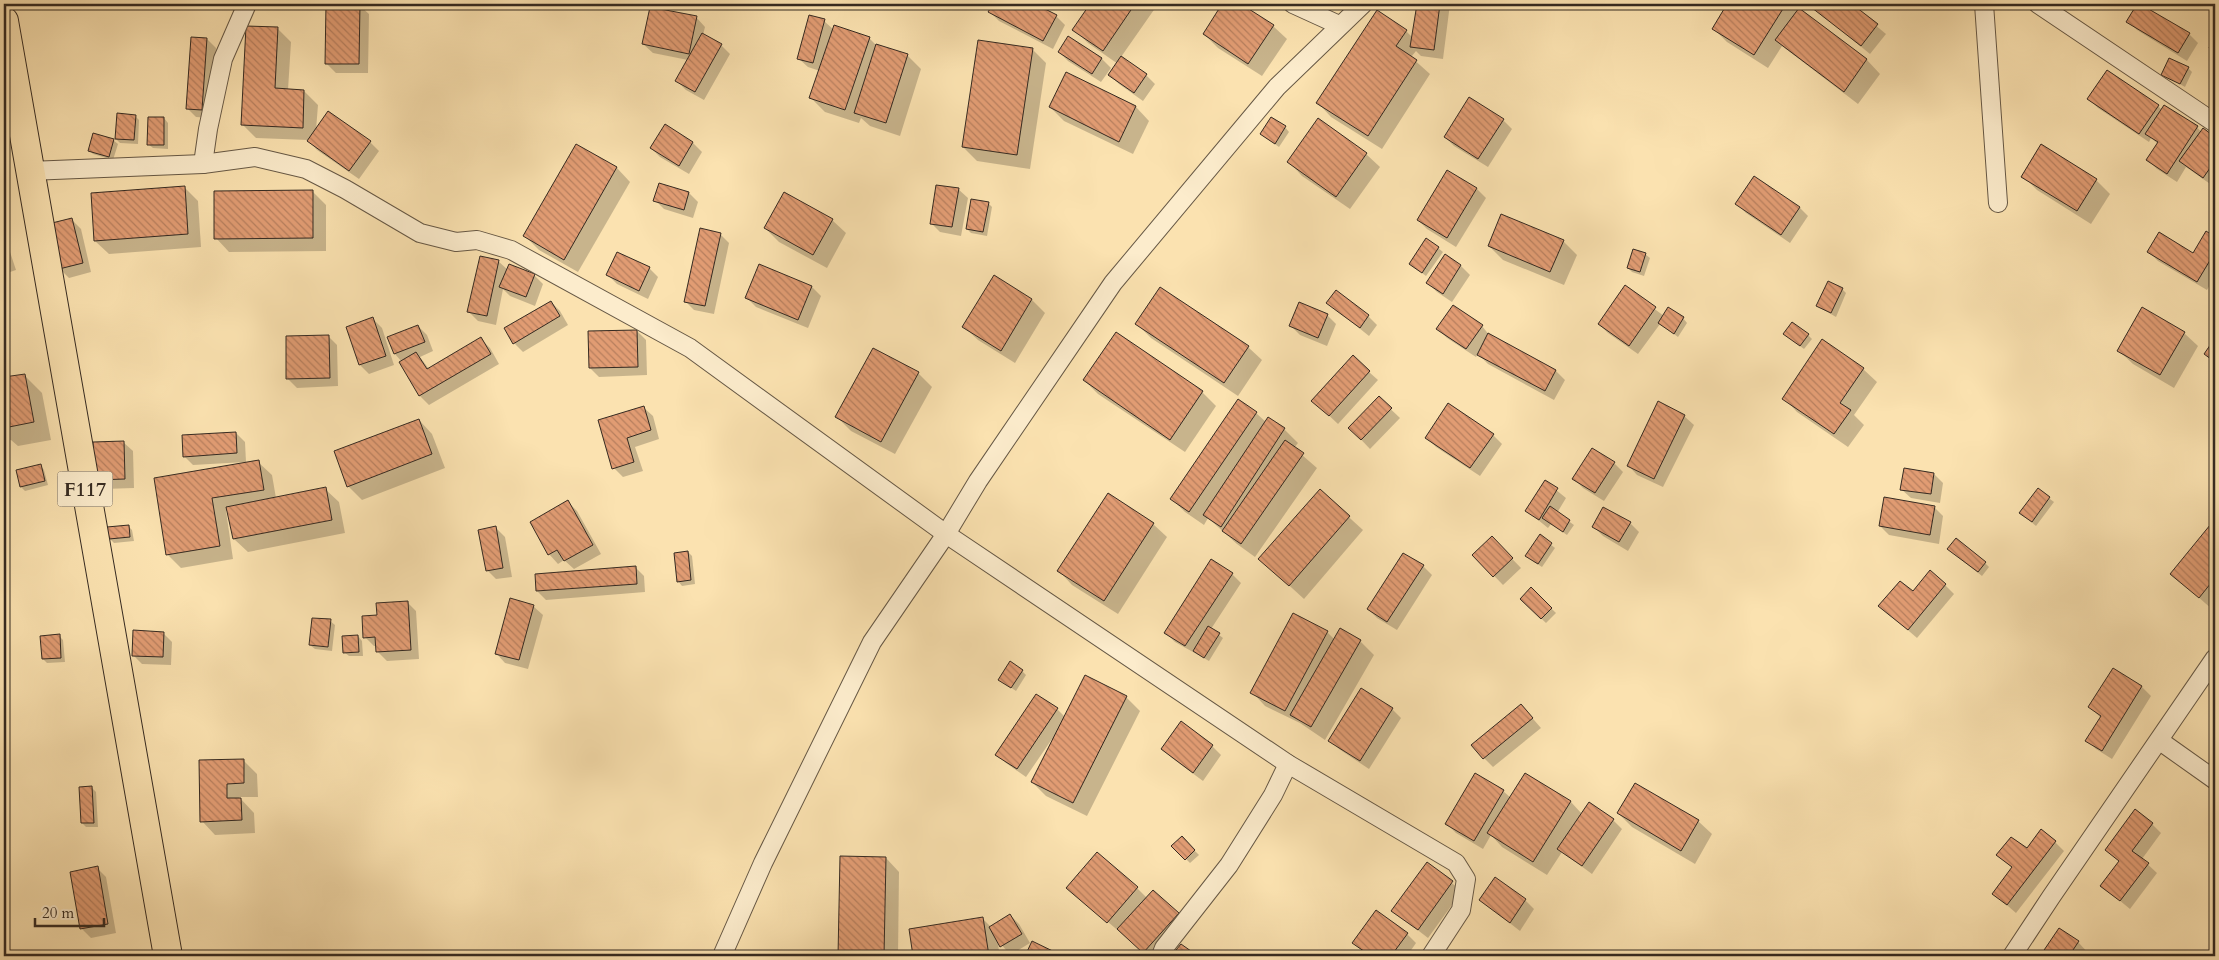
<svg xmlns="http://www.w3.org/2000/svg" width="2219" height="960" viewBox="0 0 2219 960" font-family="Cardo,serif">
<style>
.shadow{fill:#0003}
.building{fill:url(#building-back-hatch);stroke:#352a21}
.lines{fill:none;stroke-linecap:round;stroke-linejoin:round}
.minor-casing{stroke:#665845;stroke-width:20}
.primary-casing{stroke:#352a21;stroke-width:30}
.minor{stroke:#fceccc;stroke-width:18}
.primary{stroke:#fbe2b0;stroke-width:28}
.labels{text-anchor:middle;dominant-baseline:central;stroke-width:4.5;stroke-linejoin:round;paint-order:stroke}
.shield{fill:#fceccc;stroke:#716454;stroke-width:1}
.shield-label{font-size:20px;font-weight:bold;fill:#352a21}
</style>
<defs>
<pattern id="building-back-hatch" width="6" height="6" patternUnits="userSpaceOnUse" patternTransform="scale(1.25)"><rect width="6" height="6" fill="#e19c73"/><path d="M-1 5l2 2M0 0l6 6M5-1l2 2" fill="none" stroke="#b77f5e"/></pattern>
</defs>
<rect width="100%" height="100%" fill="#fbe2b0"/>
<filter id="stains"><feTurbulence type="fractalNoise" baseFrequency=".004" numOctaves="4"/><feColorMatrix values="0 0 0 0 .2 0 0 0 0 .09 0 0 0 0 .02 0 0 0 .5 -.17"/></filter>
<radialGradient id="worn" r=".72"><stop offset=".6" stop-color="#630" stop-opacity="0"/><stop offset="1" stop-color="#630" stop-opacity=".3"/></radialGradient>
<g class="shadow">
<path d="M340,4H419V8L360,6L369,14L368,73H336L327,64L341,5Z"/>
<path d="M543,4H561L560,7Z"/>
<path d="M994,4H1032L1056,16L1065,25L1053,49L999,21L990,12Z"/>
<path d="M1092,4H1158L1121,57L1146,75L1155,84L1143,101L1119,84L1110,75L1118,64L1088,43L1074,29Z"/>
<path d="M1224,4H1239L1273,26L1287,39L1262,76L1218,48L1204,34Z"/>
<path d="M1418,4H1450L1443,59L1421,56L1416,51L1411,57L1430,74L1382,149L1331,117L1318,103L1406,31L1413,38Z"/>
<path d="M1729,4H1793L1867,60L1880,74L1858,104L1782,46L1768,68L1727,42L1713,28Z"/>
<path d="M1809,4H1850L1886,34L1870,54Z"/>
<path d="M2138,4L2189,34L2198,43L2187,61L2137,30L2128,21Z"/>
<path d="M696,17L705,27L703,35L721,45L730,54L704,100L686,90L677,81L688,60L653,53L643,44Z"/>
<path d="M824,21L834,30L869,38L877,46L907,55L921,69L900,136L870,126L861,118L859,123L825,112L811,98L820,71L808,67L798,58Z"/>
<path d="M277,28L291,42L288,90L304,91L318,105L316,130L370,142L379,151L359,179L317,150L308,140L256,138L242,124Z"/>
<path d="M1069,38L1102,59L1111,68L1101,82L1068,61L1059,52Z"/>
<path d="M207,39L216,48L211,118L196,117L187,108Z"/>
<path d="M1032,49L1046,63L1030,169L977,161L963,147Z"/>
<path d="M2188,68L2192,72L2185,87L2162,74Z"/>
<path d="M1066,74L1136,107L1149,121L1133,154L1064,121L1050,107Z"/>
<path d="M2089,99L2158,106L2162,110L2197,127L2201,132L2203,130L2215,138V182L2213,186L2186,167L2177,182L2157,169L2148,160L2158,144L2151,138L2149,142L2098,108Z"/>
<path d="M135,116L139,120L138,144L120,143L116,139Z"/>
<path d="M164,118L168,123V149L153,148L148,144Z"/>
<path d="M1503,120L1512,129L1488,167L1454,146L1445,137Z"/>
<path d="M665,126L693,143L702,152L689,174L660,157L651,148Z"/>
<path d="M1285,127L1289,132L1279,147L1266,138Z"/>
<path d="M113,140L118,144L113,160L93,154L89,150Z"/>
<path d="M576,145L617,168L630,182L578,272L539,250L525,236Z"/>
<path d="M2042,146L2096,180L2110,194L2091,224L2037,190L2023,176Z"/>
<path d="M1366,154L1380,167L1350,209L1302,176L1289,162Z"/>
<path d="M184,187L198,201L201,247L109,254L95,241Z"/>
<path d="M958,189L968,198L961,236L940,232L931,223Z"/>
<path d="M1477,189L1486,198L1456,247L1427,229L1418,220Z"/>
<path d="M312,191L326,205V251L229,252L216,238Z"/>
<path d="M689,193L698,202L693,218L664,209L655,200Z"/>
<path d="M988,203L992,207L987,236L971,233L967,229Z"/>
<path d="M1737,204L1799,207L1808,216L1790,243L1746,213Z"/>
<path d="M72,220L81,229L91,272L69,278L60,269Z"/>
<path d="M832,220L846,233L827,268L779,242L765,228Z"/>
<path d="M2206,233L2215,238V276L2207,290L2158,261L2149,252L2193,254Z"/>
<path d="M4,234L16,270L4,274Z"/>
<path d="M720,234L729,243L714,314L694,310L685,301Z"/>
<path d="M1563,241L1577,255L1564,285L1503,260L1489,246Z"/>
<path d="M1438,248L1443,252L1426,276L1410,264Z"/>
<path d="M1645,254L1650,258L1644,276L1632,272L1628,268Z"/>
<path d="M498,261L508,270L534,275L543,284L535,306L510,296L503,289L496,325L478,321L469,312Z"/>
<path d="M1461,266L1470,275L1452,302L1437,292L1428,283Z"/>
<path d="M649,268L658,277L648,299L617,284L608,275Z"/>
<path d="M994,277L1032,300L1045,313L1015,363L978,340L964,327Z"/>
<path d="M812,287L821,296L808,328L756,307L747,298Z"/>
<path d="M1625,287L1664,316L1683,318L1687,323L1678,337L1660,324L1638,354L1608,333L1599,324Z"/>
<path d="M1842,289L1846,293L1836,317L1817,306Z"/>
<path d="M551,302L560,311L568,325L523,352L514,343Z"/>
<path d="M1328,303L1368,316L1377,325L1369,336Z"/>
<path d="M1327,315L1336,324L1327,346L1300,335L1291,326Z"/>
<path d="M4,316L10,351L4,352Z"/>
<path d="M373,319L382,328L394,365L369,374L360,365Z"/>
<path d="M1137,324L1248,347L1262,360L1238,396L1151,338Z"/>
<path d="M418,326L427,335L433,351L420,357L429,369L481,339L490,348L499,364L429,405L420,396L402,362L395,354L389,338Z"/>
<path d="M1482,326L1490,336L1556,371L1565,380L1554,400L1488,364L1478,354L1476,357L1447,338L1438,329Z"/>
<path d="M637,331L646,340L647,375L599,377L590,368Z"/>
<path d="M2184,333L2198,346L2174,388L2133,364L2119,351Z"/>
<path d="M1116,334L1202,392L1216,406L1185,452L1098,394L1084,380Z"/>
<path d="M1808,335L1812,339L1804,349L1789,338Z"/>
<path d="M328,336L337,345L338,386L297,388L288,379Z"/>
<path d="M1863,369L1877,382L1854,415L1864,425L1848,447L1797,412L1784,398Z"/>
<path d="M1369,372L1378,380L1338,424L1322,409Z"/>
<path d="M918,373L932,387L895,454L851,431L837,417Z"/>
<path d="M24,375L42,393L51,440L18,446L11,440L4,441V379Z"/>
<path d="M1379,398L1400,418L1370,449L1350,428Z"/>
<path d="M643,407L653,416L659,439L635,447L643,471L623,477L614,468L599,421Z"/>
<path d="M1256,413L1266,422L1268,419L1284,429L1298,443L1294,448L1317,468L1255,557L1237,544L1208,518L1204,525L1185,512L1172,499Z"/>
<path d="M1684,416L1694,425L1663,487L1637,475L1628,465Z"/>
<path d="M419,420L432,434L445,468L362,500L348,486Z"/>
<path d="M236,433L245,442L246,462L193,465L184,456Z"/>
<path d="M1493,435L1502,444L1480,476L1436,447L1427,438Z"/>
<path d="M123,442L133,451L134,488L104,489L95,480Z"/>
<path d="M258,462L272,475L276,498L325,489L339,502L345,533L248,552L234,539L229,511H226L233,559L181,568L167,554L155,479Z"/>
<path d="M1614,463L1623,472L1604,501L1583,488L1574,479Z"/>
<path d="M40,465L44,470L48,485L25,491L21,487Z"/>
<path d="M1934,474L1943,483L1940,503L1911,498L1901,489Z"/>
<path d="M1545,481L1566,498L1557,513L1574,525L1567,535L1551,524L1548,528L1527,511Z"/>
<path d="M2038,490L2054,502L2036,526L2025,517Z"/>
<path d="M1320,491L1363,530L1304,599L1260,559Z"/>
<path d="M568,502L577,511L601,554L574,569L564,560L558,564L549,554L531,523Z"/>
<path d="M1934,507L1943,516L1939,544L1889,535L1880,526Z"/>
<path d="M2215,521V608L2213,610L2172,574Z"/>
<path d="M1630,523L1639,532L1628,551L1603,536L1594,527Z"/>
<path d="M1153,524L1167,537L1118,614L1072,585L1059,571Z"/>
<path d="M128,526L132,530L134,541L114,543L110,539Z"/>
<path d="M496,528L505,537L512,577L496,579L487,570Z"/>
<path d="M1540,536L1555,548L1542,567L1531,560Z"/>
<path d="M1492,538L1521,568L1503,585L1474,555Z"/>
<path d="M688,552L692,556L695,584L682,586L678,581Z"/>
<path d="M1953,553L1985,563L1989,567L1982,576Z"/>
<path d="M1423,566L1432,575L1397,630L1377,618L1368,609Z"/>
<path d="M635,567L644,576L645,592L546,600L537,591Z"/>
<path d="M1232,574L1241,583L1211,629L1223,638L1209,661L1175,642L1166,633Z"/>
<path d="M1945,585L1954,594L1917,638L1880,606L1913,593Z"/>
<path d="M1531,589L1556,613L1546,623L1521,599Z"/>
<path d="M407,602L416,611L419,659L387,661L378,652L377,646H374L365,637Z"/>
<path d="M533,606L543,615L528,669L505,663L496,653Z"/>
<path d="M330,621L335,625L332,651L315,649L310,645Z"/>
<path d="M1327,632L1335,640L1360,641L1374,655L1325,740L1300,723L1265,706L1252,692Z"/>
<path d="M163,633L172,642L171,665L142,664L133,655Z"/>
<path d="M59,636L63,640L65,662L47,663L43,659Z"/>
<path d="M358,636L362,641L363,656H349L344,652Z"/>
<path d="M2113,669L2142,687L2151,696L2112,759L2096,749L2087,740L2101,718L2090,707Z"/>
<path d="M1022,671L1026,675L1016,691L1000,680Z"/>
<path d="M1126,697L1140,711L1087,816L1046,796L1032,782L1053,740L1052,739L1026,777L1006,763L997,754L1057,709L1065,717Z"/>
<path d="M1521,705L1541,728L1493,767L1484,758Z"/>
<path d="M1392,709L1401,718L1369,769L1339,749L1330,740Z"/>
<path d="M1212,746L1221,755L1203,781L1172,758L1163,749Z"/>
<path d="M243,760L257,774L258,797H239L254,813L255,833L215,835L202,821Z"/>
<path d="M1526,774L1571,802L1582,814L1613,820L1622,829L1592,874L1562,852L1547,875L1502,847L1491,835L1483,849L1456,833L1447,824L1503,791L1511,798Z"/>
<path d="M92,788L96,792L98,827H86L82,823Z"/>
<path d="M1618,813L1698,821L1712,834L1695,864L1632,827Z"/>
<path d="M2152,824L2161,833L2142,859L2157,873L2130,909L2102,886L2120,862L2106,850Z"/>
<path d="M1182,838L1199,855L1190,863L1173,846Z"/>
<path d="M2055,842L2064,851L2016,913L1994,894L2013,869L1998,855L2027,850Z"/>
<path d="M842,857L886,858L899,872L898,956H839Z"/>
<path d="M1427,864L1462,891L1428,938L1393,911Z"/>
<path d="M97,868L106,877L116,933L91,938L82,929L72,873Z"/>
<path d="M1495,879L1525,900L1534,909L1520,931L1480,900Z"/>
<path d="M1068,888H1137L1147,898L1154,892L1187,923L1157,956H1148Z"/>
<path d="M1010,915L1019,924L1030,943L1010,955L997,939L1000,956H914L910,930L982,918L991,927Z"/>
<path d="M2060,929L2078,942L2091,956H2042Z"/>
<path d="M1407,934L1416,943L1407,956H1369L1353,943Z"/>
</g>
<g class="building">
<path d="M326,4H360L359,64H325Z"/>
<path d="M993,4H1035L1057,15L1043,41L988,12Z"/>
<path d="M1090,4H1135L1103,51L1072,30Z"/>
<path d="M1222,4H1241L1274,25L1248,64L1203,34Z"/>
<path d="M1417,4H1440L1434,50L1410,47Z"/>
<path d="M1727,4H1786L1754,55L1712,29Z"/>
<path d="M1807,4H1852L1878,24L1861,46Z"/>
<path d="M2137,4H2140L2190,33L2178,53L2126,22Z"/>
<path d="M650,7L697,16L689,54L642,44Z"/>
<path d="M1799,8L1867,59L1844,92L1775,40Z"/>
<path d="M1377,10L1407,30L1396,46L1417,60L1368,136L1316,103Z"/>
<path d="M809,15L825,19L813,63L797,59Z"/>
<path d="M834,25L870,37L845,110L809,98Z"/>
<path d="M246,26L278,27L275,88L304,90L303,128L241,125Z"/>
<path d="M702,33L722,44L695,92L675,81Z"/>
<path d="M1068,36L1102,58L1092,74L1058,52Z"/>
<path d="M2215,36V51L2209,48Z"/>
<path d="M191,37L207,38L202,110L186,109Z"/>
<path d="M978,40L1033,48L1017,155L962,147Z"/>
<path d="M876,44L908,54L886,123L854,113Z"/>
<path d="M1121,56L1147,74L1134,93L1108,75Z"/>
<path d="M2169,58L2189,67L2180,84L2161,75Z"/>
<path d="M2107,70L2159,105L2139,134L2087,99Z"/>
<path d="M1066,72L1136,106L1119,142L1049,107Z"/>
<path d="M1469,97L1504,119L1478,159L1444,137Z"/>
<path d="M2164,105L2198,126L2167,174L2146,160L2158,142L2145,134Z"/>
<path d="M328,111L371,141L349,171L307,141Z"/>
<path d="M117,113L136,115L134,140L115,139Z"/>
<path d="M148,117H164V145H147Z"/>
<path d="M1271,117L1286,126L1275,144L1260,134Z"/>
<path d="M1318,118L1367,153L1336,197L1287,162Z"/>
<path d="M665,124L693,142L679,166L650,148Z"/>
<path d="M2203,128L2215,137V161L2203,178L2179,161Z"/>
<path d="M93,133L114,139L109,157L88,151Z"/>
<path d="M576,144L617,167L564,260L523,236Z"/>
<path d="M2041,144L2097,179L2077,211L2021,177Z"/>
<path d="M1447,170L1477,188L1447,238L1417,220Z"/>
<path d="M1754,176L1800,207L1781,235L1735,204Z"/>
<path d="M659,183L689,192L684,210L653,201Z"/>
<path d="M936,185L959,188L952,227L930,224Z"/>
<path d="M185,186L188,234L94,241L91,193Z"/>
<path d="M313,190V238L214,239V191Z"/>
<path d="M784,192L833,219L813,255L764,228Z"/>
<path d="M971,199L989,202L983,232L966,229Z"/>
<path d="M1501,214L1564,240L1550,272L1488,246Z"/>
<path d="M72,218L83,263L59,269L48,224Z"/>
<path d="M700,228L721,233L705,306L684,302Z"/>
<path d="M2206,231L2215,237V252L2197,282L2147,252L2159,232L2193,253Z"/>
<path d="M1426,238L1439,247L1422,273L1409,264Z"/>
<path d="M4,249L8,261L4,262Z"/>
<path d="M1633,249L1646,253L1640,272L1627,268Z"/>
<path d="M617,252L650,267L639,291L606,275Z"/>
<path d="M1445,254L1461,265L1443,294L1426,283Z"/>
<path d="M480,256L499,260L487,316L467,312Z"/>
<path d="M509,264L535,274L526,297L499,287Z"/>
<path d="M759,264L812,286L798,320L745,298Z"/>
<path d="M994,275L1032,299L1001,351L962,327Z"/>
<path d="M1828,281L1843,288L1831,313L1816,306Z"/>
<path d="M1625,285L1656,307L1629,346L1598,324Z"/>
<path d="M1160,287L1249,346L1224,383L1135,324Z"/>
<path d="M1336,290L1369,315L1360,328L1326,303Z"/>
<path d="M551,301L560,316L513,344L504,328Z"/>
<path d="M1299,302L1328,314L1318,338L1289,326Z"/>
<path d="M1453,305L1483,325L1466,349L1436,329Z"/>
<path d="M1668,307L1684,317L1674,334L1658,323Z"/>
<path d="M2142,307L2185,332L2160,375L2117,351Z"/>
<path d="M373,317L386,356L359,365L346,327Z"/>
<path d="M1792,322L1809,334L1800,346L1783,334Z"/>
<path d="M418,325L425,342L394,354L387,337Z"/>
<path d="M637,330L638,367L589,368L588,331Z"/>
<path d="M1116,332L1203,391L1170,440L1083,380Z"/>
<path d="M1488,333L1556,370L1545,391L1477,355Z"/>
<path d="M329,335L330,378L286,379V336Z"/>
<path d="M481,337L491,354L419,396L399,362L416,352L427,369Z"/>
<path d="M2215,338V362L2204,354Z"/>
<path d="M1822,339L1864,368L1840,403L1851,410L1834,434L1782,399Z"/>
<path d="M873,348L919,372L881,442L835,417Z"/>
<path d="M1353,355L1370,371L1329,416L1311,401Z"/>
<path d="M25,374L34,422L4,428V377Z"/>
<path d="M1379,396L1392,408L1361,440L1348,428Z"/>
<path d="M1238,399L1257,412L1189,512L1170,499Z"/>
<path d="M1658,401L1685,415L1654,479L1627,466Z"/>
<path d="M1448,403L1494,434L1470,468L1425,438Z"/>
<path d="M644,406L651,430L627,438L634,462L612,469L598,420Z"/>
<path d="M1268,417L1285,428L1221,527L1203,515Z"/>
<path d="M419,419L432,454L347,487L334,451Z"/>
<path d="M236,432L237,453L183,457L182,435Z"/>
<path d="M1285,440L1304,453L1241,544L1222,531Z"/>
<path d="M124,441L125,479L94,480L93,442Z"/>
<path d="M1592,448L1615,462L1595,493L1572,479Z"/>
<path d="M259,460L264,490L212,498L220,546L166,555L154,478Z"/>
<path d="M41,464L45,481L20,487L16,470Z"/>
<path d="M1904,468L1934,473L1931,494L1900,490Z"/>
<path d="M1545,480L1558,488L1539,520L1525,511Z"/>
<path d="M326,487L332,520L233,539L226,507Z"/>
<path d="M2038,488L2050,497L2032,522L2019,513Z"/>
<path d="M1320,489L1350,516L1289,586L1258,559Z"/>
<path d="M1108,493L1154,523L1104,601L1057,571Z"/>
<path d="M1884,497L1935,506L1930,535L1879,526Z"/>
<path d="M568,500L593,545L564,561L557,550L548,555L530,522Z"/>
<path d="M1550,506L1570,520L1563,532L1542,518Z"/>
<path d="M1603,507L1631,522L1619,542L1592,527Z"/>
<path d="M2215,519V578L2199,598L2170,574Z"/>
<path d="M129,525L130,537L109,539L107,527Z"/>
<path d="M496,526L503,568L486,571L478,530Z"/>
<path d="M1540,534L1552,543L1538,564L1525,556Z"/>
<path d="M1492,536L1513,558L1493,577L1472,555Z"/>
<path d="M1956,538L1986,562L1978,572L1947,549Z"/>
<path d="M688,551L691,580L677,582L674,553Z"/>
<path d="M1403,553L1424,565L1387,622L1367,609Z"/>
<path d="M1211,559L1233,573L1185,646L1164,633Z"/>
<path d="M636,566L637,584L536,591L535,574Z"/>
<path d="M1930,570L1946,584L1908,630L1878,606L1900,581L1913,591Z"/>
<path d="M1531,587L1552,608L1541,619L1520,599Z"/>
<path d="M510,598L534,605L519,660L495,654Z"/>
<path d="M408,601L411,650L376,652L375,637L363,638L362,616L377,615L376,603Z"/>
<path d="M1293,613L1328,631L1285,711L1250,693Z"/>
<path d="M312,618L331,619L328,647L309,645Z"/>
<path d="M1208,626L1220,633L1204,658L1193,651Z"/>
<path d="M1340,628L1361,640L1311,727L1290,715Z"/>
<path d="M133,630L164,632L163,657L132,656Z"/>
<path d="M60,634L61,658L42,659L40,636Z"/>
<path d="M358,635L359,652L343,653L342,636Z"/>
<path d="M1010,661L1023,670L1011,688L998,680Z"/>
<path d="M2113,668L2142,686L2102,751L2085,741L2101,716L2088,707Z"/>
<path d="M1085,675L1127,696L1073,803L1031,782Z"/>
<path d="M1361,688L1393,708L1360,761L1328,741Z"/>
<path d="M1036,694L1058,708L1017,769L995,755Z"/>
<path d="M1521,704L1533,718L1483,759L1471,745Z"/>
<path d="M1181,721L1213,745L1193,773L1161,749Z"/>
<path d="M244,759V783L227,784V798H241L242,820L200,822L199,760Z"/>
<path d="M1475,773L1504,790L1474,841L1445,824Z"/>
<path d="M1525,773L1571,801L1533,862L1487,833Z"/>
<path d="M1635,783L1699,820L1681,851L1617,813Z"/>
<path d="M92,786L94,823H81L79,787Z"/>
<path d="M1589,802L1614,819L1582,866L1557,849Z"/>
<path d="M2135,809L2153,823L2132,851L2149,863L2120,901L2100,886L2119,861L2105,850Z"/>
<path d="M2041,829L2056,841L2007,905L1992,894L2012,867L1996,855L2011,837L2027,848Z"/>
<path d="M1182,836L1195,850L1185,860L1171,846Z"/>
<path d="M1097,852L1138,887L1107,923L1066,888Z"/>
<path d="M840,856L886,857L884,956H838Z"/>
<path d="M1427,862L1453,881L1418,930L1391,911Z"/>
<path d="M98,866L108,924L80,929L70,872Z"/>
<path d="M1495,877L1526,899L1510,923L1479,900Z"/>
<path d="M1153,890L1179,913L1143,953L1117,929Z"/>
<path d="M1376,910L1408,933L1391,956H1371L1352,943Z"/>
<path d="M1010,914L1022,934L1000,947L989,927Z"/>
<path d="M983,917L989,956H913L909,929Z"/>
<path d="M2059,928L2079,941L2069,956H2040Z"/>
<path d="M1032,941L1063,956H1025Z"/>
<path d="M1181,944L1198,956H1171Z"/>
</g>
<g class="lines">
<defs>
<g id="minor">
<path d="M1293,4L1339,25"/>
<path d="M1984,4L1998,203"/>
<path d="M2038,4L2215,123"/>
<path d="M203,164L208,129L223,59L247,4"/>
<path d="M29,171L203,164L255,157L306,169L345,189L420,233L456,242L477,240L511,250L690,348L946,534L1288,764L1456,863L1466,879L1461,910L1431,956"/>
<path d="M2160,741L2215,780"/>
<path d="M722,956L763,863L872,642L946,534L978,481L1113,283L1277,87L1363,4"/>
<path d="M1161,956L1164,948L1229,865L1273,795L1288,764"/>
<path d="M2012,956L2051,897L2215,658"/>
</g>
<path id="primary" d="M4,21L168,956"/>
</defs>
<use href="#minor" class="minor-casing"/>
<use href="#primary" class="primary-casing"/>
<use href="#minor" class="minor"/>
<use href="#primary" class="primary"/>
</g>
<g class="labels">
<rect class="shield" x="57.5" y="471.5" width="55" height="35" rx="4"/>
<g class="shield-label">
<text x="85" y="489">F117</text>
</g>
</g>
<rect width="2219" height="960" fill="none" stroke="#fbe2b0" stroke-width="20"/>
<rect x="5" y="5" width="2209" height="950" fill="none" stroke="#352a21" stroke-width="2.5"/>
<rect x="10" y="10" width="2199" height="940" fill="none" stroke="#352a21"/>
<path d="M35 918v8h69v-8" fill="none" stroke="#352a21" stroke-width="2.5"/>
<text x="42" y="918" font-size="15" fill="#352a21" stroke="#fceccc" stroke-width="4" paint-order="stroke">20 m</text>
<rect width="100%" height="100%" filter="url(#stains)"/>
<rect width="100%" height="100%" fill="url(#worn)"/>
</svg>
